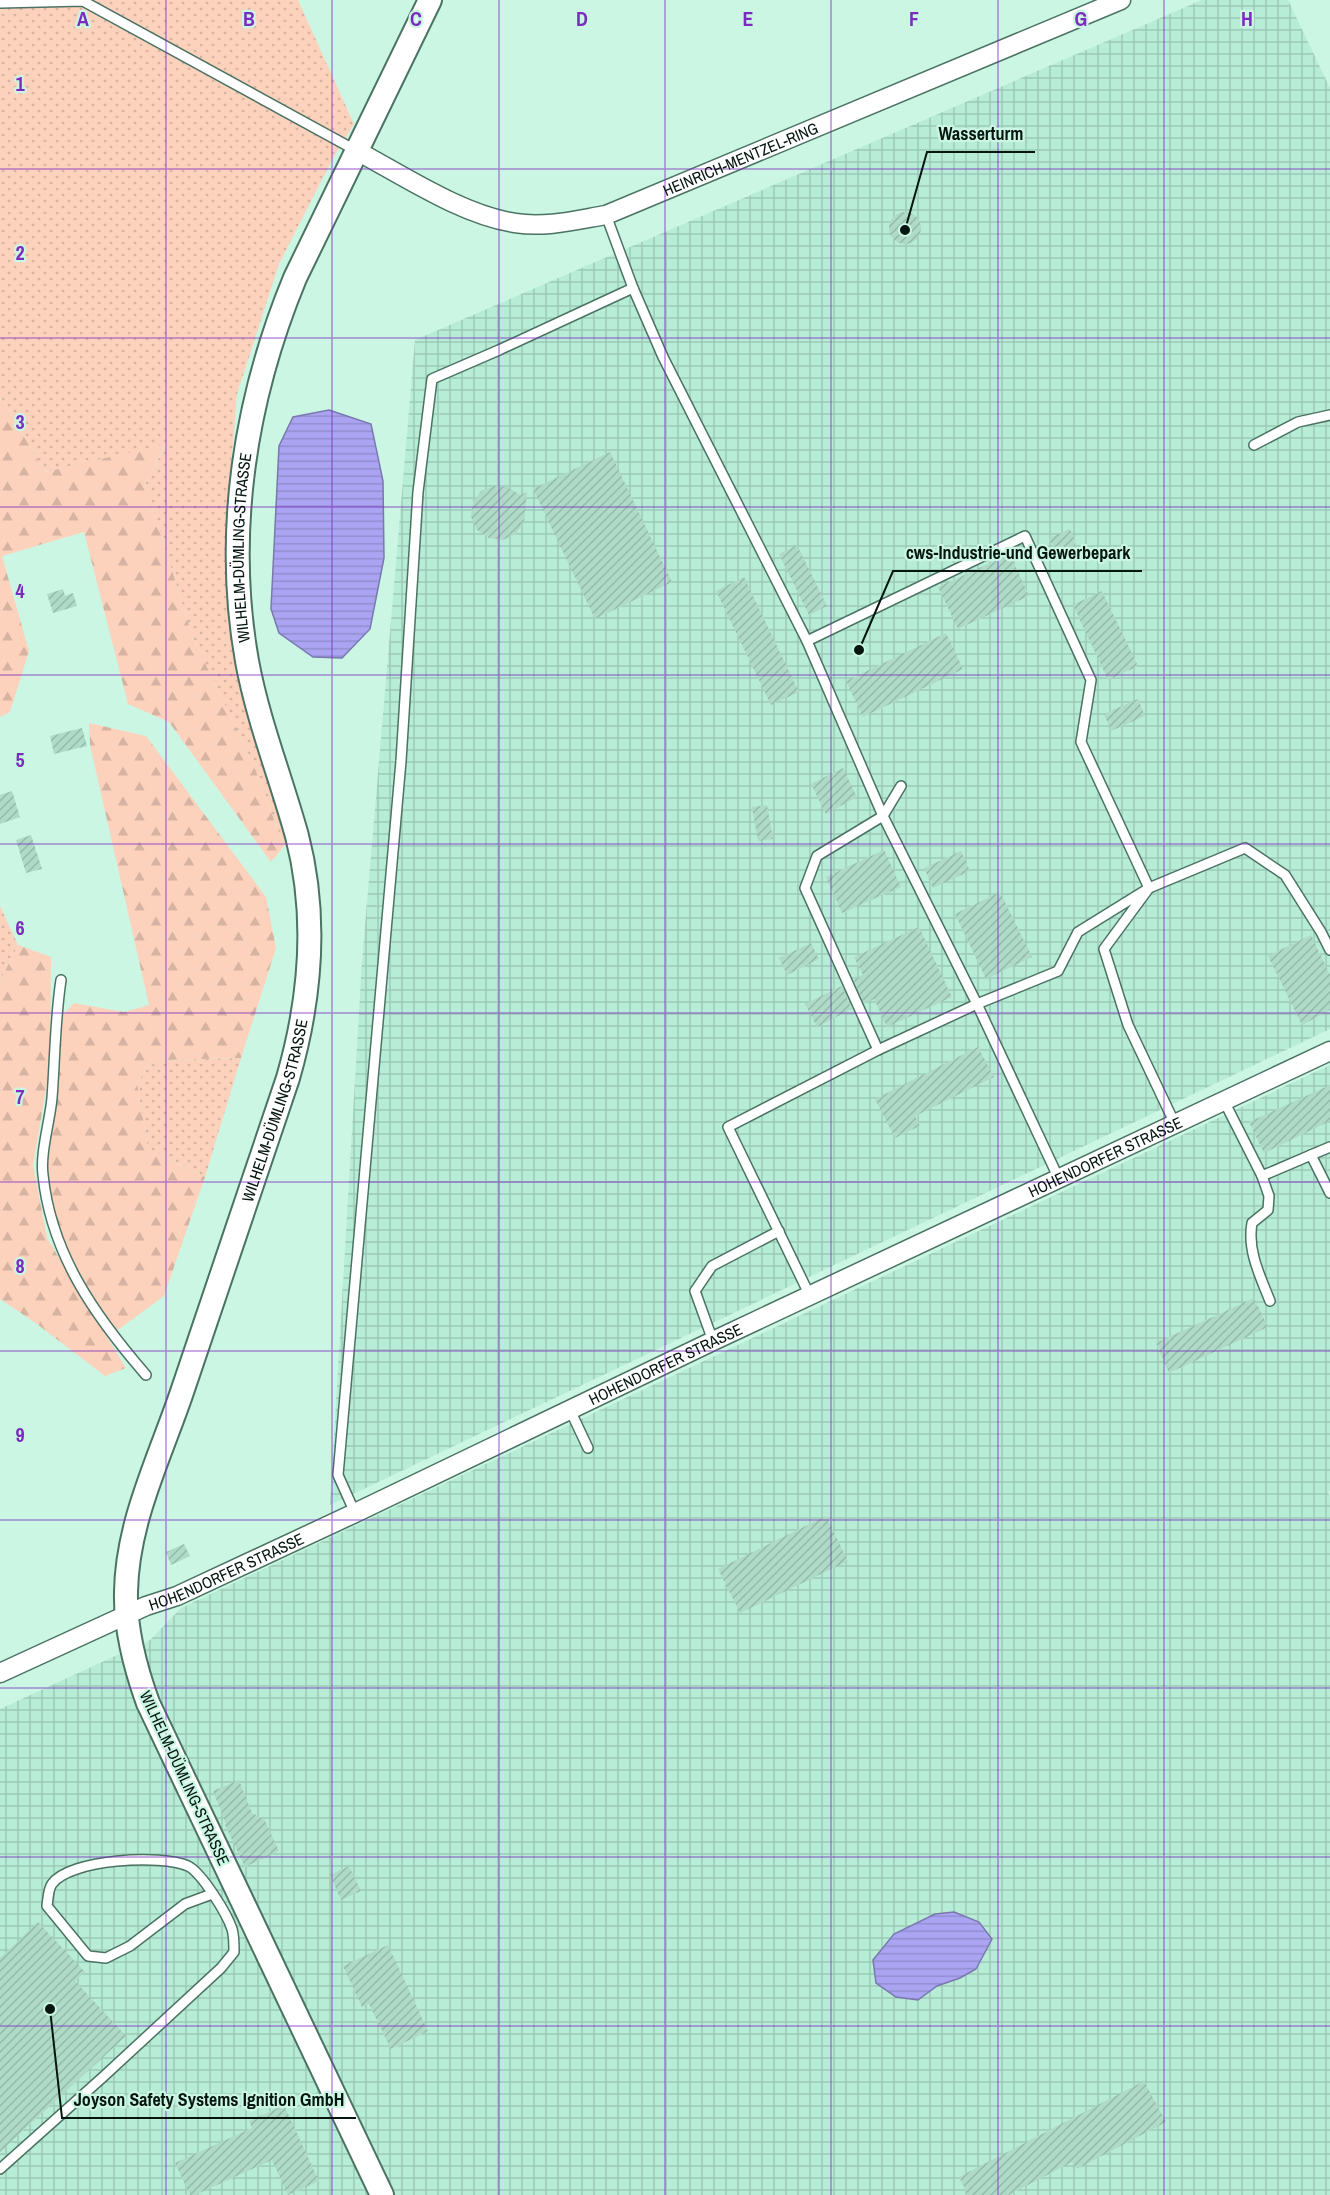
<svg xmlns="http://www.w3.org/2000/svg" width="1330" height="2195" viewBox="0 0 1330 2195" font-family="'Archivo Narrow',sans-serif">
<style>
.industrial{fill:url(#industrial-grid)}
.grass{fill:url(#grass-dots)}
.forest{fill:url(#forest-firs)}
.water{fill:url(#water-rules);stroke:#7979ae;stroke-width:1.5}
.building{fill:url(#building-hatch)}
.lines{fill:none;stroke-linecap:round;stroke-linejoin:round}
.service-casing{stroke:#4b7363;stroke-width:12}
.minor-casing{stroke:#4b7363;stroke-width:21}
.tertiary-casing{stroke:#4b7363;stroke-width:26}
.service{stroke:#fff;stroke-width:9}
.minor{stroke:#fff;stroke-width:18}
.tertiary{stroke:#fff;stroke-width:22}
.grid{fill:none;stroke:#7b2cbf;stroke-width:1.5;stroke-opacity:0.55}
.labels{text-anchor:middle;dominant-baseline:central;stroke-width:4.5;stroke-linejoin:round;paint-order:stroke}
.street-label{font-size:16px;fill:#05150f;stroke:#caf6e3}
.grid-label{font-size:20px;text-anchor:middle;font-weight:bold;fill:#7b2cbf;stroke:#caf6e3;stroke-width:4.5;stroke-linejoin:round;paint-order:stroke}
.leader{fill:none;stroke:#05150f;stroke-width:2}
.callout-dot{fill:#05150f;stroke:#caf6e3;stroke-width:2}
.callout-label{font-size:18px;text-anchor:middle;font-weight:bold;fill:#05150f;stroke:#caf6e3;stroke-width:4.5;stroke-linejoin:round;paint-order:stroke}
</style>
<defs>
<pattern id="industrial-grid" width="8" height="8" patternUnits="userSpaceOnUse" patternTransform="scale(1.5)"><rect width="8" height="8" fill="#b7edd6"/><path d="M0 4h8M4 0v8" fill="none" stroke="#9ccab6"/></pattern>
<pattern id="grass-dots" width="8" height="8" patternUnits="userSpaceOnUse" patternTransform="scale(1.5)"><rect width="8" height="8" fill="#fdd2bd"/><path d="M2 2h.1M6 6h.1" fill="none" stroke="#d7b3a1" stroke-width="1.8" stroke-linecap="round"/></pattern>
<pattern id="forest-firs" width="22" height="20" patternUnits="userSpaceOnUse" patternTransform="scale(1.5)"><rect width="22" height="20" fill="#fdd2bd"/><path d="M5 1l3.5 6h-7zM16 11l3.5 6h-7z" fill="#d7b3a1"/></pattern>
<pattern id="water-rules" width="6" height="5" patternUnits="userSpaceOnUse" patternTransform="scale(1.5)"><rect width="6" height="5" fill="#aba4f2"/><path d="M0 2.5h6" fill="none" stroke="#928cce"/></pattern>
<pattern id="building-hatch" width="6" height="6" patternUnits="userSpaceOnUse" patternTransform="scale(1.5)"><rect width="6" height="6" fill="#aedac7"/><path d="M-1 1l2-2M0 6l6-6M5 7l2-2" fill="none" stroke="#94baaa"/></pattern>
</defs>
<rect width="100%" height="100%" fill="#caf6e3"/>
<g class="industrial">
<path d="M1202,0H1288L1330,88V1029L330,1505L362,961L415,340Z"/>
<path d="M1330,1065V1490L1328,1492L1330,1497V2195H0V1709L150,1640L181,1608Z"/>
</g>
<g class="grass">
<path d="M0,0H298L354,124L332,160L279,264L237,394L228,503L242,670L296,842L284,846L252,761L193,638L145,484L166,445L45,472L0,396Z"/>
<path d="M0,906L18,945L0,981Z"/>
<path d="M241,1058L205,1177L148,1149L137,1083L149,1066L161,1060Z"/>
</g>
<g class="forest">
<path d="M0,396L45,472L166,444L145,484L193,638L252,761L284,846L271,862L169,722L128,704L84,532L2,556L29,651L10,712L0,717Z"/>
<path d="M89,723L146,736L266,897L276,948L241,1058L161,1060L149,1066L137,1083L148,1149L205,1177L164,1296L115,1332L82,1286L59,1236L45,1175L62,1016L74,1003L124,1012L149,1005L90,745Z"/>
<path d="M18,945L51,957L50,1066L33,1165L47,1238L126,1368L105,1376L37,1324L0,1299V981Z"/>
</g>
<g class="water">
<path d="M329,410L371,424L383,481L384,558L370,629L342,658L313,657L279,633L271,609L279,446L293,417Z"/>
<path d="M954,1912L979,1922L992,1939L976,1969L960,1978L937,1986L918,2000L896,1997L876,1983L873,1960L894,1934L935,1914Z"/>
</g>
<g class="building">
<circle cx="905" cy="228" r="16"/>
<path d="M610,452L672,582L595,619L533,489Z"/>
<path d="M494,486L508,487L520,495L527,492L524,522L516,534L503,540L489,538L477,530L471,517L473,503L481,491Z"/>
<path d="M1070,529L1076,544L1056,553L1049,538Z"/>
<path d="M797,545L827,606L809,615L779,554Z"/>
<path d="M1010,554L1029,596L958,629L938,587Z"/>
<path d="M744,577L799,692L771,705L716,591Z"/>
<path d="M63,589L65,596L73,593L77,606L53,613L47,594Z"/>
<path d="M1102,591L1138,666L1108,680L1073,605Z"/>
<path d="M946,633L963,669L863,717L846,681Z"/>
<path d="M1138,699L1145,716L1111,731L1104,714Z"/>
<path d="M82,728L87,746L54,754L50,736Z"/>
<path d="M843,768L857,797L826,814L811,784Z"/>
<path d="M12,791L20,817L0,824V795Z"/>
<path d="M767,805L773,839L758,841L752,807Z"/>
<path d="M31,835L42,869L26,873L16,840Z"/>
<path d="M884,850L901,887L842,913L826,877Z"/>
<path d="M961,851L970,871L933,888L924,868Z"/>
<path d="M1000,892L1032,957L986,979L955,914Z"/>
<path d="M919,927L952,997L887,1027L874,999L864,1004L854,980L863,975L854,957Z"/>
<path d="M1311,935L1330,975V1010L1302,1025L1268,956Z"/>
<path d="M811,943L819,959L787,975L779,958Z"/>
<path d="M842,986L852,1009L817,1027L805,1004Z"/>
<path d="M978,1047L994,1077L915,1116L920,1126L895,1138L875,1099Z"/>
<path d="M1330,1085V1121L1264,1153L1249,1122Z"/>
<path d="M1254,1298L1268,1327L1169,1373L1156,1343Z"/>
<path d="M826,1516L848,1561L740,1613L718,1569Z"/>
<path d="M184,1544L190,1556L171,1565L166,1552Z"/>
<path d="M239,1780L252,1813L264,1819L279,1851L245,1867L225,1825L226,1824L213,1791Z"/>
<path d="M349,1866L361,1891L341,1900L330,1875Z"/>
<path d="M38,1922L85,1972L75,1981L126,2036L0,2152V1958Z"/>
<path d="M388,1945L428,2031L391,2049L369,2004L362,2007L343,1966Z"/>
<path d="M1144,2081L1166,2122L1077,2169L1072,2162L1009,2195H968L959,2177Z"/>
<path d="M284,2105L319,2181L288,2195L272,2160L195,2195H190L175,2163L252,2128L249,2121Z"/>
</g>
<g class="lines">
<defs>
<g id="service">
<path d="M0,3L83,1L357,151"/>
<path d="M606,215L633,288L663,357L807,641L1025,536L1091,680L1081,742L1149,888L1245,848L1285,875L1321,932L1330,950"/>
<path d="M1254,445L1298,422L1330,415"/>
<path d="M807,641L883,816L977,1004L878,1050L728,1127L810,1296"/>
<path d="M61,980C55,1019 55,1059 52,1098C50,1121 40,1153 43,1175C51,1254 95,1316 146,1375"/>
<path d="M878,1050L805,888L817,856L883,816L901,786"/>
<path d="M1224,1101L1262,1176L1311,1155L1330,1193"/>
<path d="M1311,1155L1330,1147"/>
<path d="M1262,1176L1269,1196L1268,1210L1252,1223C1247,1250 1260,1276 1270,1301"/>
<path d="M1059,1179L977,1004L1058,971L1078,932L1149,888L1104,949L1128,1025L1175,1124"/>
<path d="M713,1341L695,1291L712,1266L779,1231"/>
<path d="M570,1410L588,1448"/>
<path d="M355,1513L338,1475L401,761L418,492L432,379L499,350L633,288"/>
<path d="M0,2169L103,2077L221,1968L234,1952C234,1945 234,1935 232,1929C227,1914 202,1873 188,1866C162,1854 69,1859 52,1884C48,1889 48,1900 47,1906L88,1956L106,1958L130,1946L185,1904L212,1894"/>
</g>
<g id="minor">
<path id="s1" d="M357,151C404,176 462,215 515,223C546,228 576,220 606,215L1121,0"/>
<path id="s2" d="M0,1673L146,1606L177,1596L355,1513L713,1341L1330,1051"/>
</g>
<g id="tertiary">
<path id="s3" d="M382,2195L148,1703C135,1667 125,1630 126,1592C127,1522 160,1457 182,1392C217,1287 253,1183 288,1078C311,998 318,917 297,836C281,778 258,721 247,661C224,532 245,399 295,278L430,0"/>
</g>
</defs>
<use href="#service" class="service-casing"/>
<use href="#minor" class="minor-casing"/>
<use href="#tertiary" class="tertiary-casing"/>
<use href="#service" class="service"/>
<use href="#minor" class="minor"/>
<use href="#tertiary" class="tertiary"/>
</g>
<path class="grid" d="M166,0V2195M332,0V2195M499,0V2195M665,0V2195M831,0V2195M998,0V2195M1164,0V2195M0,169H1330M0,338H1330M0,507H1330M0,675H1330M0,844H1330M0,1013H1330M0,1182H1330M0,1351H1330M0,1520H1330M0,1688H1330M0,1857H1330M0,2026H1330"/>
<g class="labels">
<g class="street-label">
<text stroke="none"><textPath href="#s1" startOffset="412">HEINRICH-MENTZEL-RING</textPath></text>
<text stroke="none"><textPath href="#s3" startOffset="1740">WILHELM-DÜMLING-STRASSE</textPath></text>
<text stroke="none"><textPath href="#s3" startOffset="1164">WILHELM-DÜMLING-STRASSE</textPath></text>
<text stroke="none"><textPath href="#s2" startOffset="1220">HOHENDORFER STRASSE</textPath></text>
<text stroke="none"><textPath href="#s2" startOffset="734">HOHENDORFER STRASSE</textPath></text>
<text stroke="none"><textPath href="#s2" startOffset="248">HOHENDORFER STRASSE</textPath></text>
<text transform="translate(185 1778) rotate(65)">WILHELM-DÜMLING-STRASSE</text>
</g>
</g>
<g class="grid-label">
<text x="83" y="26">A</text>
<text x="249" y="26">B</text>
<text x="416" y="26">C</text>
<text x="582" y="26">D</text>
<text x="748" y="26">E</text>
<text x="914" y="26">F</text>
<text x="1081" y="26">G</text>
<text x="1247" y="26">H</text>
<text x="20" y="91">1</text>
<text x="20" y="260">2</text>
<text x="20" y="429">3</text>
<text x="20" y="598">4</text>
<text x="20" y="767">5</text>
<text x="20" y="935">6</text>
<text x="20" y="1104">7</text>
<text x="20" y="1273">8</text>
<text x="20" y="1442">9</text>
</g>
<path class="leader" d="M905 230L927 152H1035M859 650L893 571H1142M50 2009L62 2118H356"/>
<g class="callout-dot">
<circle cx="905" cy="230" r="6"/>
<circle cx="859" cy="650" r="6"/>
<circle cx="50" cy="2009" r="6"/>
</g>
<g class="callout-label">
<text x="981" y="140">Wasserturm</text>
<text x="1018" y="559">cws-Industrie-und Gewerbepark</text>
<text x="209" y="2106">Joyson Safety Systems Ignition GmbH</text>
</g>
</svg>
